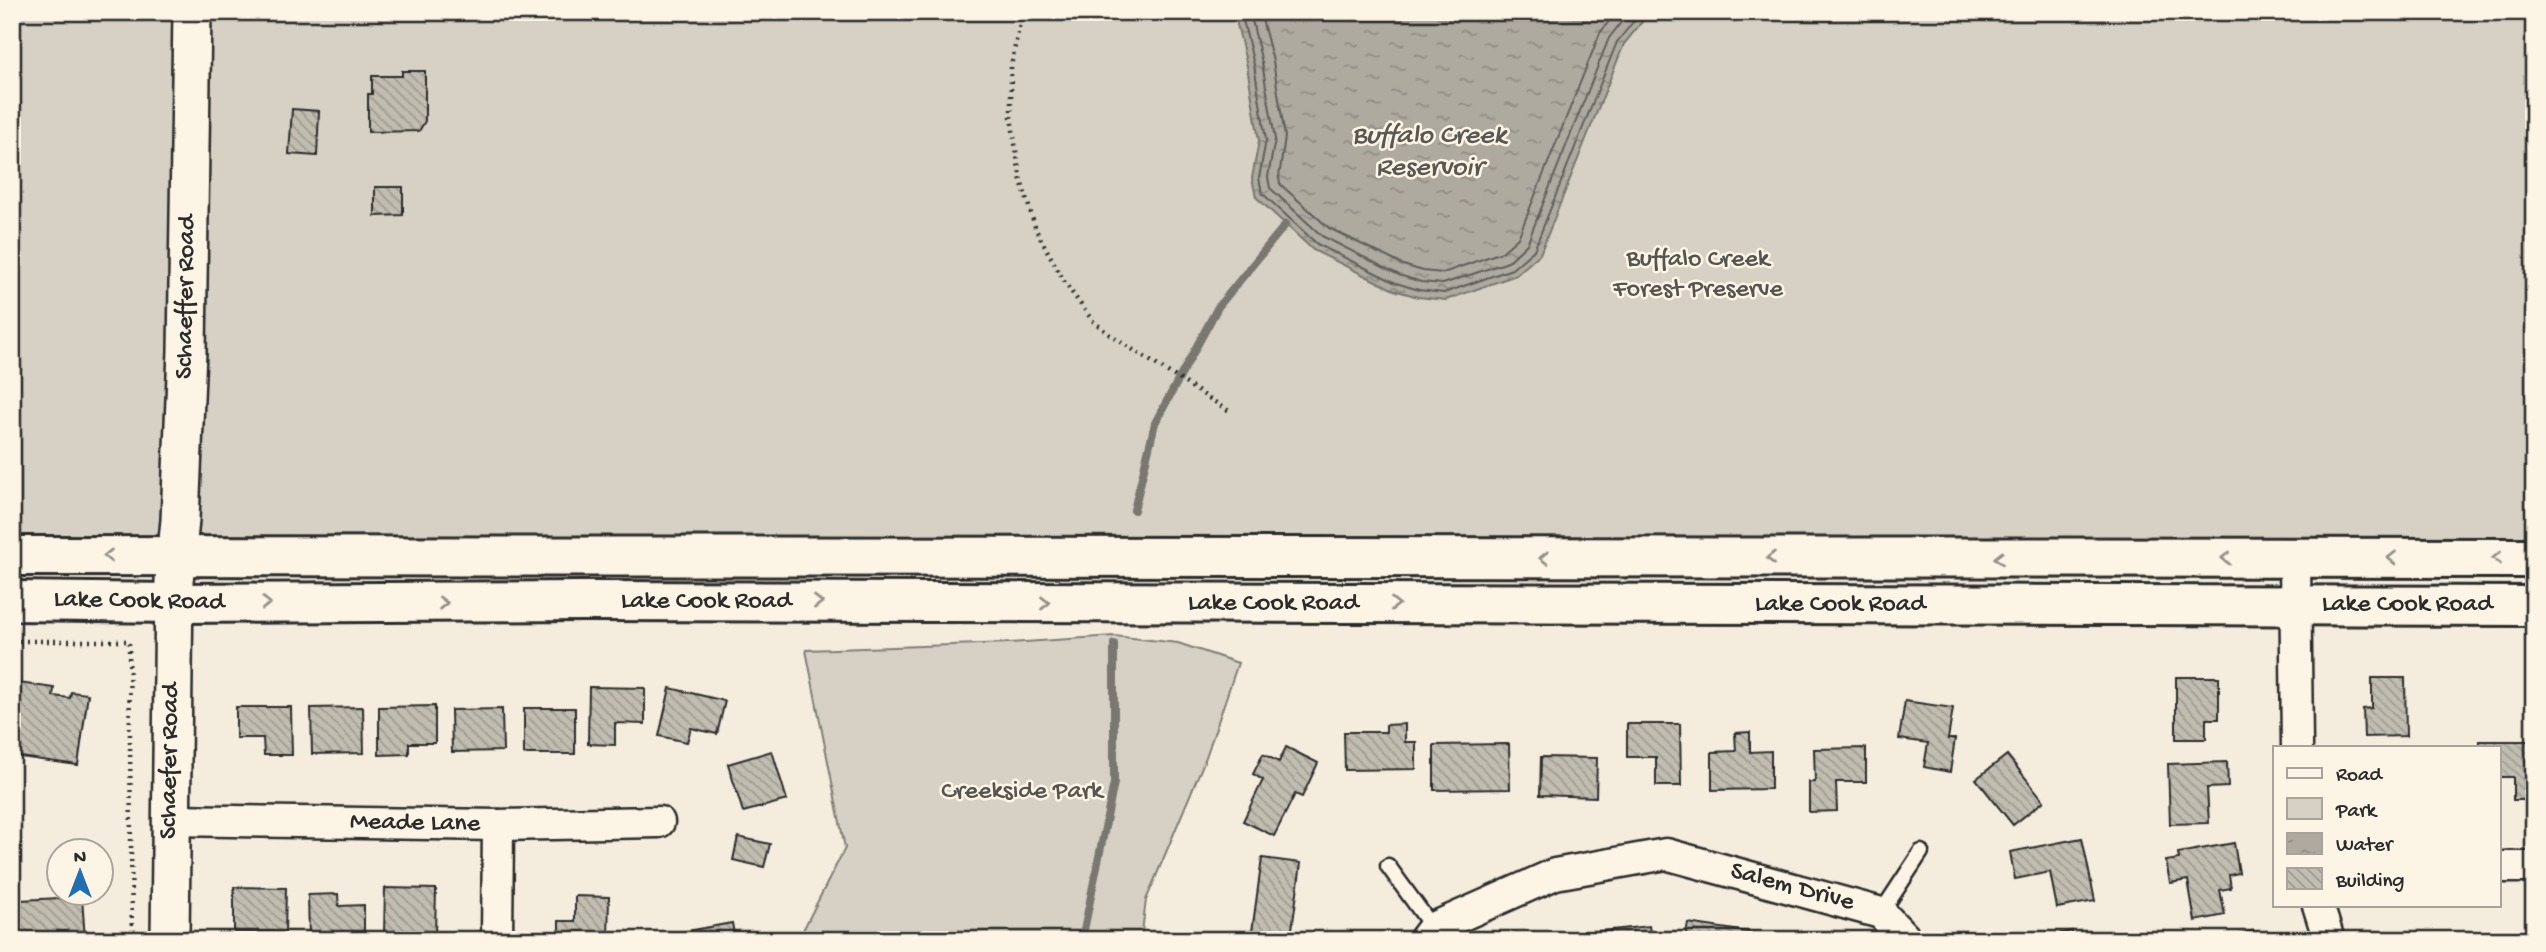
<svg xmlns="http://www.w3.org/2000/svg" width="2546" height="952" viewBox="0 0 2546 952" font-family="'Gochi Hand',sans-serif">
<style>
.park{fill:#d6d1c4;stroke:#807e78;stroke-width:2}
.water{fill:url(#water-ripples);stroke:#7a7771;stroke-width:2}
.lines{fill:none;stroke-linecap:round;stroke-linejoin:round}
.shore{stroke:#605e5a;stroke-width:2}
.stream{stroke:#7a7771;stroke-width:8}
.building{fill:url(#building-back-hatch);stroke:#2b2b2b;stroke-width:2}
.service-casing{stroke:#2b2b2b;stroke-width:19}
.minor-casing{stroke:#2b2b2b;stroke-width:35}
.tertiary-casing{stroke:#2b2b2b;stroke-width:42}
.primary-casing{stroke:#2b2b2b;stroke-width:44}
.path{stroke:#2b2b2b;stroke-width:4.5;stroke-dasharray:2 5;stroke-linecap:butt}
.service{stroke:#fcf5e5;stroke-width:14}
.minor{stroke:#fcf5e5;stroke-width:30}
.tertiary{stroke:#fcf5e5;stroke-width:37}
.primary{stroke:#fcf5e5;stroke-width:38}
.oneway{stroke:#949088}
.labels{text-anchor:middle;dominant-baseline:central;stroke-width:5;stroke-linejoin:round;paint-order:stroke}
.park-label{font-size:26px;fill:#565451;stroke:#fcf5e5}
.street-label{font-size:26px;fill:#2b2b2b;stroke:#fcf5e5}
.water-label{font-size:28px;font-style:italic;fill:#595754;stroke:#fcf5e5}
</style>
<defs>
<pattern id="water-ripples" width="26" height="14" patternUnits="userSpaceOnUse" patternTransform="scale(1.75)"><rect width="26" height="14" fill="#afaaa0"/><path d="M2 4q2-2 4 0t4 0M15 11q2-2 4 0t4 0" fill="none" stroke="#8f8b83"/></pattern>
<pattern id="building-back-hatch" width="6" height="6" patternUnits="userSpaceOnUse" patternTransform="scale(1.75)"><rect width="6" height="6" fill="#c2bdb1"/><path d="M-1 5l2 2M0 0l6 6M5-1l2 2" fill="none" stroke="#9e9a90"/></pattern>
</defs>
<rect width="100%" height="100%" fill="#f4edde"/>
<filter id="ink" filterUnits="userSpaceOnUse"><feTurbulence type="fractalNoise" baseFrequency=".0143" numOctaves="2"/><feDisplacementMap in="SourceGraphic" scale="14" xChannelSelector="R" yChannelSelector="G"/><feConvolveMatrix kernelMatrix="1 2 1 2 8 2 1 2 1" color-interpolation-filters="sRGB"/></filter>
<g filter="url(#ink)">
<g class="park">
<path d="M12,12H2534V541L1227,537L12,538Z"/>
<path d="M1114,636L1178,643L1238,663L1206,757L1146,900L1141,940H798L845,848L806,650L1010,643Z"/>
</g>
<path class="water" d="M1234,12H1650L1624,44L1540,254L1516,275L1446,300L1418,297L1394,290L1313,250L1256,197L1252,178L1259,141L1247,66Z"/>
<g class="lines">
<g class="shore">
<path d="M1241,12L1254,65L1266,140L1259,178L1262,193L1317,244L1396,283L1419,290L1444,293L1512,269L1534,250L1617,42L1641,12"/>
<path d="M1250,12L1262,63L1275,139L1268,177L1270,188L1322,236L1399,275L1421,282L1443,284L1508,262L1527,244L1609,38L1629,12"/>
<path d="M1260,12L1273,61L1285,137L1279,177L1280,184L1329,228L1403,265L1423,271L1443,273L1502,252L1518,238L1600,33L1616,12"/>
</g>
<g class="stream">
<path d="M1134,510L1155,423L1218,307L1286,224"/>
<path d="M1082,940L1114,783V644"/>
</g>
</g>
<g class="building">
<path d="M402,71H425V121L419,131L368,132V94H372V76H402Z"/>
<path d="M292,109L319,111L317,156L289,154Z"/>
<path d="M375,187H403V215L375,216Z"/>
<path d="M2176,677H2219V719H2206V739H2176Z"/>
<path d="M2372,678H2405L2406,736L2364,737L2363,709L2372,708Z"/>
<path d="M12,682L54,688L53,696L70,698L71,692L88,694L78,765L13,756L15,743H12Z"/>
<path d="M589,687L645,688V724L615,723V745L588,744Z"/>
<path d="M670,688L725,701L717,734L691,728L687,742L659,736Z"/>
<path d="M1905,701L1953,708L1948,739H1955L1950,772L1924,767L1928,743L1899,739Z"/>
<path d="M435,706V743H409V754L379,755V707Z"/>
<path d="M236,707H291L292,755H264L263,738H236Z"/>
<path d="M363,707L364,753L312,754L311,708Z"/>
<rect x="524" y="708" width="51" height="46"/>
<path d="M502,709L503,751L452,752L451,710Z"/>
<path d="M1405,724V742H1416V769L1345,770L1344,732H1386V725Z"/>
<path d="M1627,724H1680L1681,786H1656V757H1627Z"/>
<path d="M1750,732V752L1771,751V789L1712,790V752L1736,751L1735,733Z"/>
<path d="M2479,741H2533L2534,800H2513V777H2499V747H2479Z"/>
<path d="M1509,744L1510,789L1434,790V745Z"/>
<path d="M1286,747L1318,763L1302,797L1295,794L1274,836L1243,821L1263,780L1253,774L1263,754L1279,762Z"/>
<path d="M1866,748V782H1836L1837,811L1809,812V782H1815L1814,749Z"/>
<path d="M772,751L787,800L743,812L728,764Z"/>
<path d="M2007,755L2044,801L2013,825L1976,779Z"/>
<path d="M1541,757L1597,758L1596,797L1540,795Z"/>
<path d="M2227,762L2228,787L2207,788L2209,823L2170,824L2168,764Z"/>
<path d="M738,837L770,844L764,867L733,860Z"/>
<path d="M2082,838L2095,901L2057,908L2050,872L2015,879L2010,852Z"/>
<path d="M2234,843L2239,873L2229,875L2231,888L2220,890L2225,915L2195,921L2188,880L2170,883L2166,861L2179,859L2178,853Z"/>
<path d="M1262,858L1301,863L1291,937L1252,932Z"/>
<path d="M234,887L286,888L285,933L234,932Z"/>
<path d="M385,888L436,889L435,935L384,934Z"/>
<path d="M338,894L339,906L364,905V934L309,936L308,895Z"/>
<path d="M575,896L609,897L608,940H559V921H575Z"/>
<path d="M82,897L85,940H12V913L21,912L20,900Z"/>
<path d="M732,923L735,940H683L682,932Z"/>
<path d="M1688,923L1762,934V940H1685Z"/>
<path d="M1649,926L1651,940H1574V934Z"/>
<path d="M2072,931L2074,940H2029Z"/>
<path d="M2253,931L2255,940H2228V938Z"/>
<path d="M2506,932L2534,933V940H2506Z"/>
</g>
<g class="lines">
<defs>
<g id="service">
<path d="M1388,866L1433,928"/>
<path d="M1881,913L1921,852"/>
</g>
<g id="minor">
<path d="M2295,558L2297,747"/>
<path d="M170,820L498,825L659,822"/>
<path d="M2499,867H2534"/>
<path d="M2318,905L2329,940"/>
<path d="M497,940L498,825"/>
<path d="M1424,940L1433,928L1555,874L1666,854L1881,913L1907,940"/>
</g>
<path id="tertiary" d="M170,940L174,581L180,520L187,351L192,12"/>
<g id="primary">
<path d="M12,556L2534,558"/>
<path d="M12,601L173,603L585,601L2534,606"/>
</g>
</defs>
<use href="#service" class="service-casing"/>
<use href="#minor" class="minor-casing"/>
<use href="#tertiary" class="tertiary-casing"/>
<use href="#primary" class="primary-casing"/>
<g class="path">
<path d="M1022,12L1011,66V117L1020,177L1036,230L1065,283L1092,320L1110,335L1229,411"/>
<path d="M12,641H129L132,940"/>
</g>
<use href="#service" class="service"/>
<use href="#minor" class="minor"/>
<use href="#tertiary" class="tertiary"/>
<use href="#primary" class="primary"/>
</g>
<defs><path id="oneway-chevron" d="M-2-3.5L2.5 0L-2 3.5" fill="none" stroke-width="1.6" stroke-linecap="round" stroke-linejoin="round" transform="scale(1.75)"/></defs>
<g class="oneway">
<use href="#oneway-chevron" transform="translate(108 556) rotate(-180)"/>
<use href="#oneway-chevron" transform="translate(1544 558) rotate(180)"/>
<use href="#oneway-chevron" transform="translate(1771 558) rotate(180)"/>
<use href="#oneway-chevron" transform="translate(1999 558) rotate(-180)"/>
<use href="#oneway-chevron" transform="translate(2226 558) rotate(-180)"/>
<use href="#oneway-chevron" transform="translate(2392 558) rotate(180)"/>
<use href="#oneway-chevron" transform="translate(2497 558) rotate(180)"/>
<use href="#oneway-chevron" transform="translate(818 602)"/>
<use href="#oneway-chevron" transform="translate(266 603)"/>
<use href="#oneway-chevron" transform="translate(443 603) rotate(-1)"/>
<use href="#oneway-chevron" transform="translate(1045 603)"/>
<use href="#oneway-chevron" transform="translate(1395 604)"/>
</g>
</g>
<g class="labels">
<g class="park-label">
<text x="1698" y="260">Buffalo Creek<tspan x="1698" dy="30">Forest Preserve</tspan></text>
<text x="1022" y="792">Creekside Park</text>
</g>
<g class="street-label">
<text transform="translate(187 297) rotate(-89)">Schaeffer Road</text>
<text transform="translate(139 602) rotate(1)">Lake Cook Road</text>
<text x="706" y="602">Lake Cook Road</text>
<text x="1273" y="604">Lake Cook Road</text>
<text x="1840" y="605">Lake Cook Road</text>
<text x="2407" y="605">Lake Cook Road</text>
<text transform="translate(171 761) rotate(-89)">Schaefer Road</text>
<text transform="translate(415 824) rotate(1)">Meade Lane</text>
<text transform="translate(1792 888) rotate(15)">Salem Drive</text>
</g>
<g class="water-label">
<text x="1429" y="136">Buffalo Creek<tspan x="1429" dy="32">Reservoir</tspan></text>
</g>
</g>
<rect width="2546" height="952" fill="none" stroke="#fcf5e5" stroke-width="42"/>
<rect x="21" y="21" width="2504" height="910" fill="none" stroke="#2b2b2b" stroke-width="2.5" filter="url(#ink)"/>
<rect x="2273" y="746" width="228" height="161" fill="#fcf5e5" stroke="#a8a49b" stroke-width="2"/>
<rect x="2287" y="768" width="35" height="10" fill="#fcf5e5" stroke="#a8a49b" stroke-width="2"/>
<text x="2336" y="780" font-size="21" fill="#2b2b2b">Road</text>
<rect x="2287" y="798" width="35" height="21" fill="#d6d1c4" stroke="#a8a49b" stroke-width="2"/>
<text x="2336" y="816" font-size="21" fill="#2b2b2b">Park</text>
<rect x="2287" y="833" width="35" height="21" fill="url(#water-ripples)" stroke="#a8a49b" stroke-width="2"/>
<text x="2336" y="850" font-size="21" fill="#2b2b2b">Water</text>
<rect x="2287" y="868" width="35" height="21" fill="url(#building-back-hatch)" stroke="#a8a49b" stroke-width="2"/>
<text x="2336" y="886" font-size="21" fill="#2b2b2b">Building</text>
<g transform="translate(80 872)"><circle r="33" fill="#fcf5e5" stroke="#a8a49b" stroke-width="2"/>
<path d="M0-5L12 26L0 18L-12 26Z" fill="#1f6fb2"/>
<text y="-10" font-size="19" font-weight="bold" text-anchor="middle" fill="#2b2b2b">N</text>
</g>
</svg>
